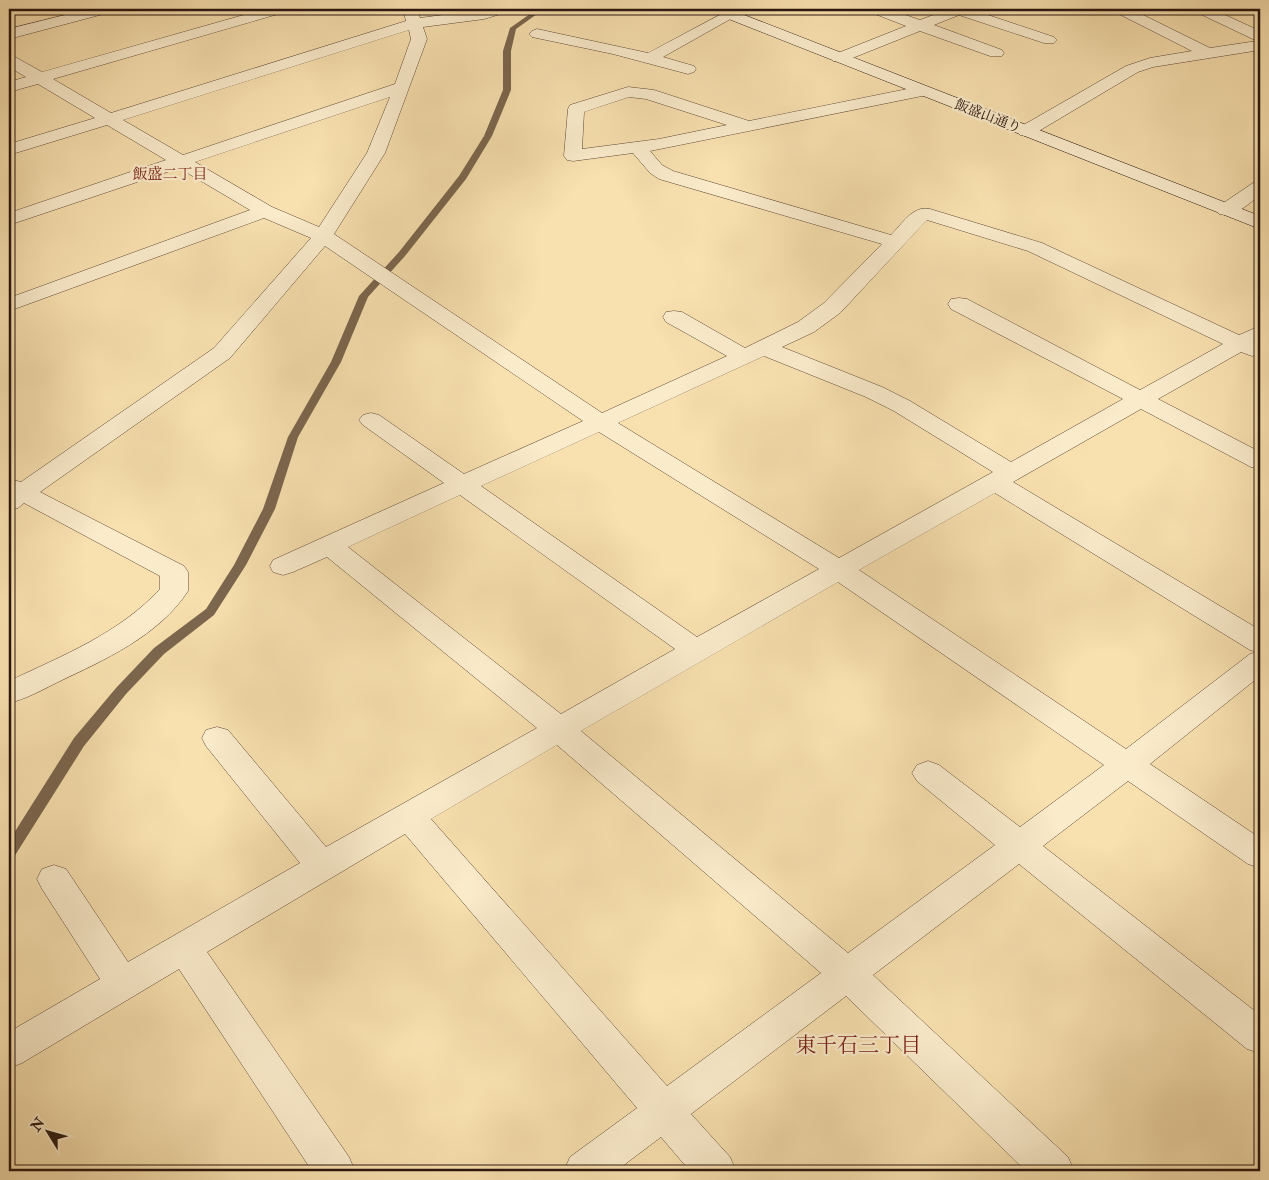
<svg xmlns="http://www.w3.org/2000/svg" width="1269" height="1180" viewBox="0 0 1269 1180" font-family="'IM FELL Double Pica','Noto Serif JP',serif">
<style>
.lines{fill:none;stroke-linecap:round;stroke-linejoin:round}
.stream{fill:#7b664e;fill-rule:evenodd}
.street-casing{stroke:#5d4836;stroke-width:1}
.secondary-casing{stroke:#29160e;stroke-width:1}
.street{fill:#faebcb;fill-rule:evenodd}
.secondary{fill:#faebcb;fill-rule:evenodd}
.labels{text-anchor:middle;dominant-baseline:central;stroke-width:4.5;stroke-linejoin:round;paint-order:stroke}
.far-street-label{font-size:14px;fill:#29160e;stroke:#faebcb}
.far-neighbourhood-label{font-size:15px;fill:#7a1f14;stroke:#faebcb}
.near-neighbourhood-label{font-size:21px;fill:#7a1f14;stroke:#faebcb}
</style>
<rect width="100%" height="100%" fill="#f8e0af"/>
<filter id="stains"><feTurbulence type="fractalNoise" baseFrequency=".004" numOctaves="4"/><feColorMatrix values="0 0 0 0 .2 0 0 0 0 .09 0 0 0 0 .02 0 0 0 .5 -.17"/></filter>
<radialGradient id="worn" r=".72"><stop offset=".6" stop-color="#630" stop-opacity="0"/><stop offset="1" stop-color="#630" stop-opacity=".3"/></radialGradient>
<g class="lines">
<path class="stream" d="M537,9H544L516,29L511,51V90L492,136L466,179L405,256L368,297L341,362L298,437L275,509L246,565L214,615L164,654L126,694L84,746L14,857L9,859V841L74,738L116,688L154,648L206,609L234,565L263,509L288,437L331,362L359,296L399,252L459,176L484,136L503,90V51L510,28Z"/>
<defs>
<g id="street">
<path d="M89,9H113L111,12L9,39V29Z"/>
<path d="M265,9H287L285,12L53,79L111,113L406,21L403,9H417L420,18L488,9H509L507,12L484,19L423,27L427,39L385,153L334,234L602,413L727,356L666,322L663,317L666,312L674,311L682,312L745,348L798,322L824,303L882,244L659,179L650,173L633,153L573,161L567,160L564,156L568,109L570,105L628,87L654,90L749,121L922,86L928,87L930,91L928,95L922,96L650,151L662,165L673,171L891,235C902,224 913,205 930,209L1042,243L1239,335L1260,326V341L1257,343L1260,345V354L1252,356L1241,352L1158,399L1260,452V469L1251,467L1141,409L1013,482L1260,630V676L1150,764L1260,838V868L1248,864L1128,781L1043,846L1260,1015V1053L1247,1049L1019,864L873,975L1068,1157L1074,1171H1026L846,996L691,1114L730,1157L736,1171H690L661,1137L616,1171H564L570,1157L637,1108L405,834L207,952L349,1157L355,1171H312L179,969L22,1063L9,1068V1032L100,979L42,889L37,879L42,869L54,865L66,869L128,962L300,863L206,746L202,738L206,730L217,727L228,730L326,847L537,728L327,557L293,572L283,575L273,572L270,566L273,560L444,483L363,425L359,420L363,415L371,413L379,415L464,474L583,421L325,246L230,358L40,492L184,566L188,572V591C159,636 104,660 58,682C42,690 26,699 9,703V681C62,656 120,633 160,589V576L24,503L18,508L9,510V479L21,482L214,348L311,238L264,218L9,311V298L250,210L179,168L9,225V213L166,160L107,125L9,155V144L95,118L38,84L9,92V82L26,77L9,67V55L15,57L42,72ZM409,30L411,39L395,84L183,155L123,120ZM390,97L367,153L319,227L272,207L195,162ZM629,97L646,99L727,125L659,139L582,149L584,112ZM927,220L1028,251L1223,344L1140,390L967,299L959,298L951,299L948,304L951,309L1123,399L1011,462L910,401L882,387L782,347L814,332L840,313ZM764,356L866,397L894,411L993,472L839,558L618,423ZM599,432L819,569L697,637L481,486ZM995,493L1250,650L1257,652L1250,654L1126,749L859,570ZM460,495L675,649L561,714L348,547ZM838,582L1104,765L1020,827L939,765L928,761L917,765L912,773L917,781L995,845L848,953L581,731ZM557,745L821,973L667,1086L431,819Z"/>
<path d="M868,9H888L920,20L949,9H970L1054,37L1057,40L1054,43H1044L959,15L934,25L1002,50L1004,53L1002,56H990L920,31L845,61H833L831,58L833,55L906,26L870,12Z"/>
<path d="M1113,9H1131L1210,48L1257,41L1196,12L1194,9H1212L1260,31V50L1153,67L1138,72L1032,135L1026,136L1020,135L1017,131L1020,127L1126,66L1150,58L1192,51L1115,12Z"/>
<path d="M729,10L734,11L736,14L734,17L663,57L694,66L696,69L694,72L688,74L613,54L532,37L529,34L532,31L537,29L648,53Z"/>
<path d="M1260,181V195C1248,204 1235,218 1219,214L1216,210L1219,206L1253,183Z"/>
</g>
<path id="secondary" d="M709,9H729L1260,216V229L711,12Z"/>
</defs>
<use href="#street" class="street-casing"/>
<use href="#secondary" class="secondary-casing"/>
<use href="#street" class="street"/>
<use href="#secondary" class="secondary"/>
</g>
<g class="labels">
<g class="far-street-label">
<text transform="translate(988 116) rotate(21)">飯盛山通り</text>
</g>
<g class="far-neighbourhood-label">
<text x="170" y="174">飯盛二丁目</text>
</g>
<g class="near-neighbourhood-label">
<text x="858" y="1045">東千石三丁目</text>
</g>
</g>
<rect width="1269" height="1180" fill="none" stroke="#f8e0af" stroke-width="30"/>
<rect x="10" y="10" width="1249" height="1160" fill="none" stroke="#29160e" stroke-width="2.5"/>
<rect x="15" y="15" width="1239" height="1150" fill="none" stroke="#29160e"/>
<g transform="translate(48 1132) rotate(307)" stroke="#faebcb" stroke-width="4" paint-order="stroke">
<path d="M0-4L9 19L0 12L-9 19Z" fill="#29160e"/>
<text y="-8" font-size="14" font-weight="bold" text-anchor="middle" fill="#29160e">N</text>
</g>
<rect width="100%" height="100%" filter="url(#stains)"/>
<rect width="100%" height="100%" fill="url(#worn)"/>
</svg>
